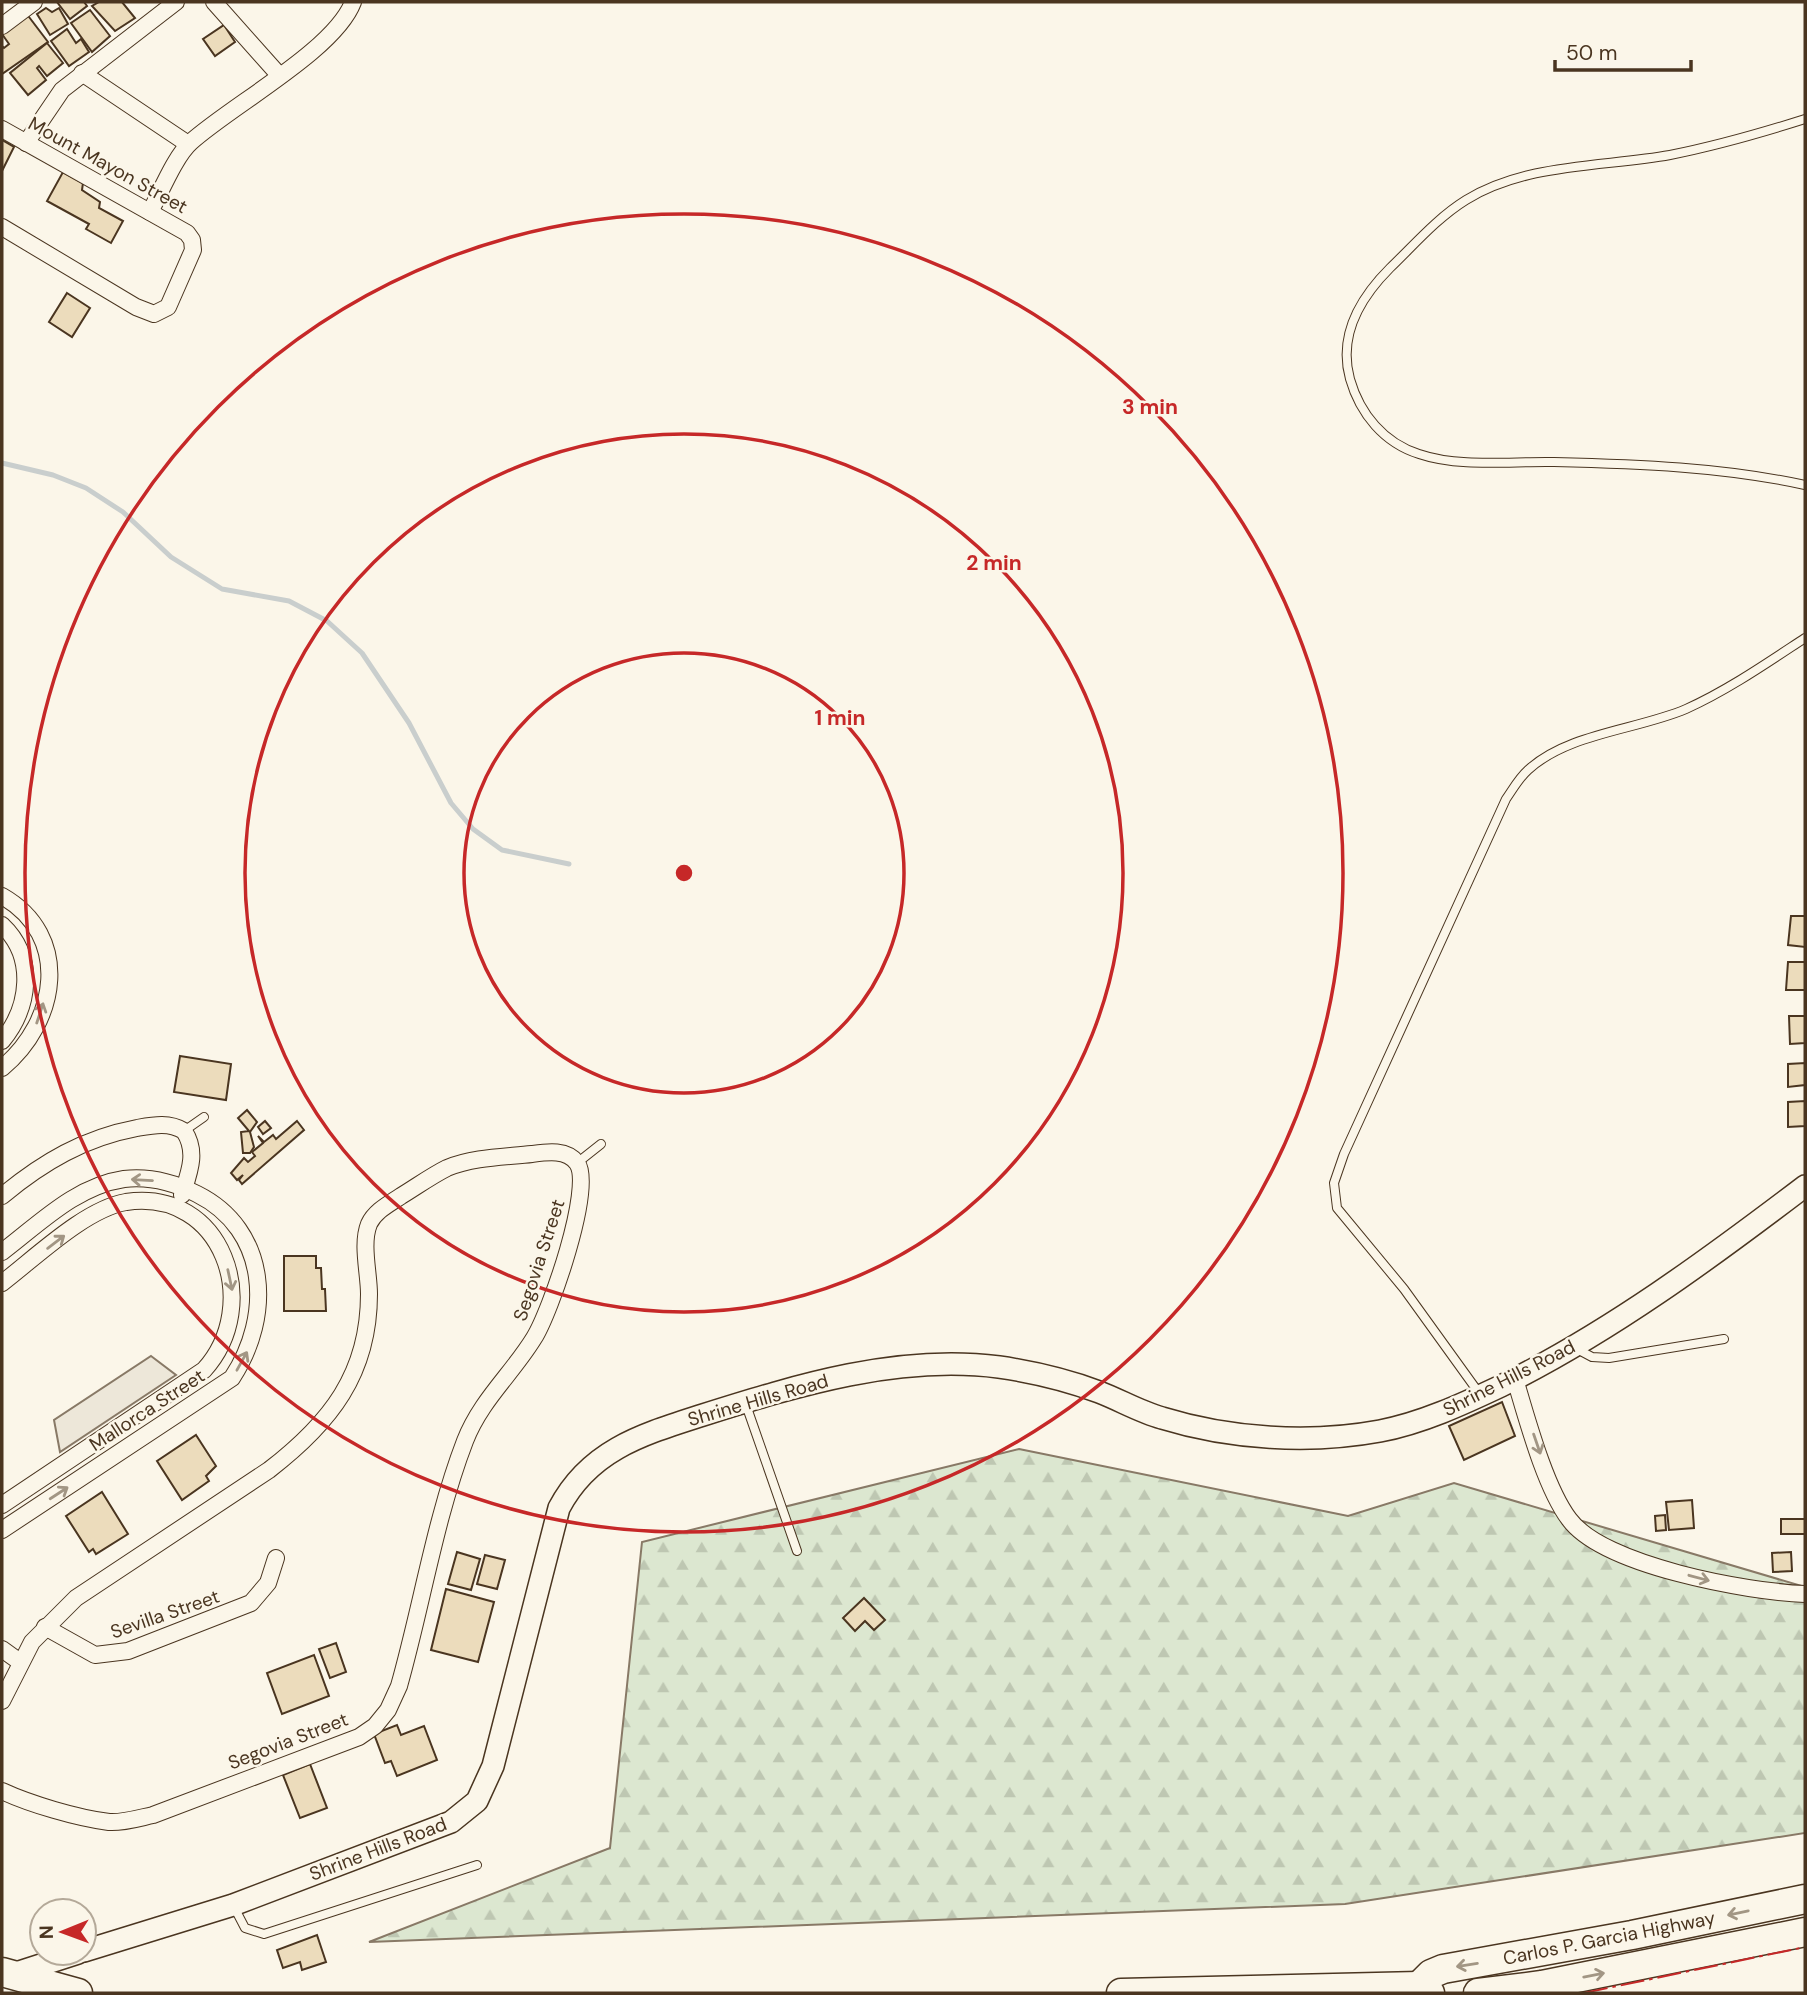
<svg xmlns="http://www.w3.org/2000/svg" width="1807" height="1995" viewBox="0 0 1807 1995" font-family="'DM Sans',sans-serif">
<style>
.forest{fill:url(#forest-firs);stroke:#887966;stroke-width:2}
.parking{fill:#ede7d9;stroke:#887966;stroke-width:2}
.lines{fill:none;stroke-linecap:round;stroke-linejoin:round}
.stream{stroke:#c9cecd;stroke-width:5}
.building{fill:#ecdcbc;stroke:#4a3520;stroke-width:2}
.service-casing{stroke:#4a3520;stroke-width:10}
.minor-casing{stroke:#4a3520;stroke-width:18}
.tertiary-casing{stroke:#4a3520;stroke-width:24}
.trunk-casing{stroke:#4a3520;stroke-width:31}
.service{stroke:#fbf6e9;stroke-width:8}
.minor{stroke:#fbf6e9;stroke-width:16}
.tertiary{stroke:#fbf6e9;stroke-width:21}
.trunk{stroke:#fbf6e9;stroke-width:28}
.power{stroke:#c62828;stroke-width:2;stroke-dasharray:24 5 3.5 5;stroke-linecap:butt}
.oneway{stroke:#a29684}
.ring{fill:none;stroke:#c62828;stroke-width:3.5}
.labels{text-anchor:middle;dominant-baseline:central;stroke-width:5;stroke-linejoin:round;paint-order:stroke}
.street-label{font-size:19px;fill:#4a3520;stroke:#fbf6e9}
.centre{fill:#c62828;stroke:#fbf6e9;stroke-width:3.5}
.ring-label{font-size:21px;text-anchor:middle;font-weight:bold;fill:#c62828;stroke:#fbf6e9;stroke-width:5;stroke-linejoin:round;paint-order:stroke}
</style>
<defs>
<pattern id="forest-firs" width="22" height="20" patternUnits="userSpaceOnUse" patternTransform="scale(1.75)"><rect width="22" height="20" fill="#dce7d0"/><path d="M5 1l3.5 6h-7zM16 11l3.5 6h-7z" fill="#bec7b2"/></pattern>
</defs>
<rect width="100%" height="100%" fill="#fbf6e9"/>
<path class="forest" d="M1019,1449L1348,1516L1454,1483L1805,1587V1833L1345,1904L369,1942L610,1848L642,1542Z"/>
<path class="parking" d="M151,1356L176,1375L60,1452L54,1420Z"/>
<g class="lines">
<path class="stream" d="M2,463L53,475L86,488L123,512L171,557L222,589L289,601L327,621L362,653L409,723L451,803L473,829L502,850L569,864"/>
</g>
<g class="building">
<path d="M57,2H84L87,6L70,19Z"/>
<path d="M99,2H122L135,18L115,31L92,6Z"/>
<path d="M46,8L52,12L59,8L68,24L50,35L37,14Z"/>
<path d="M90,10L110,36L92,52L71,23Z"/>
<path d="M26,13L48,42L2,74V46L4,48L9,44L2,34Z"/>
<path d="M224,25L235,42L215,56L203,39Z"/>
<path d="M67,29L76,43L81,39L89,52L69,66L51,41Z"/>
<path d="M47,43L63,63L47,76L39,66L37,68L46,80L28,95L10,73Z"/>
<path d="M2,140L14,147L2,171Z"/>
<path d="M63,172L83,183L82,190L100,202L99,208L123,221L111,243L86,229L89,224L47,201Z"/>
<path d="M67,293L90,308L72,337L49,322Z"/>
<path d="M1791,916H1805V947L1788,945Z"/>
<path d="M1788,962H1805V990H1786Z"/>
<path d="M1789,1016H1805V1043L1790,1044Z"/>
<path d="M180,1056L231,1064L226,1100L174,1092Z"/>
<path d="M1805,1063V1085L1788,1087V1064Z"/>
<path d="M1805,1101V1126L1788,1127V1102Z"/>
<path d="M247,1110L257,1122L250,1132L254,1147L250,1153H243L241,1132L249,1131L238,1118Z"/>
<path d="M265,1121L271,1128L263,1134L258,1127Z"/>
<path d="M297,1121L304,1130L242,1184L239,1180L243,1175L237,1180L231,1173L244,1158L248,1162L255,1156L252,1152L263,1143L258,1136L264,1142L273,1135L276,1139Z"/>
<path d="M284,1256H316V1268H321L322,1289H325L326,1311H284Z"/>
<path d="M1502,1402L1515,1436L1464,1460L1449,1426Z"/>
<path d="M196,1435L216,1466L206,1476L209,1481L182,1500L157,1461Z"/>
<path d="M102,1492L128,1534L96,1554L93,1549L89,1552L66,1516Z"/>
<path d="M1692,1500L1694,1528L1669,1530L1666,1502Z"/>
<path d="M1665,1515L1666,1530L1656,1531L1655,1516Z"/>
<rect x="1781" y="1519" width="24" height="15"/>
<path d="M457,1552L480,1559L471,1590L448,1584Z"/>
<path d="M1791,1552L1792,1571L1773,1572L1772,1553Z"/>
<path d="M485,1555L505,1560L497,1589L477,1584Z"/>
<path d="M446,1589L494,1602L478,1662L431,1650Z"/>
<path d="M864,1598L885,1620L874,1630L865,1621L855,1631L843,1618Z"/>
<path d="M336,1643L346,1672L330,1678L319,1649Z"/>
<path d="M314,1655L329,1696L282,1714L267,1673Z"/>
<path d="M397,1725L401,1735L424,1726L437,1760L397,1776L391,1761L385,1763L374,1734Z"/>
<path d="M310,1764L327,1808L300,1818L283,1775Z"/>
<path d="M317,1935L326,1962L302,1970L300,1962L283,1968L277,1950Z"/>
</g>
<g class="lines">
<defs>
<g id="service">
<path d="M1805,119C1761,133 1715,146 1670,155C1603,167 1526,163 1466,200C1437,218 1414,245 1390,268C1360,298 1338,336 1350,379C1360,414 1384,443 1419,454C1460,468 1511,461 1554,462C1638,464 1722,467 1805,485"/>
<path d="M184,1131L204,1117"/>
<path d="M577,1163L601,1144"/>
<path d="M1577,1349L1592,1357L1609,1358L1724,1339"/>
<path d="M1479,1393L1404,1289L1337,1208L1334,1183L1344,1154L1506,799C1513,789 1519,778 1528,770C1568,733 1637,730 1686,709C1728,690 1767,663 1805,638"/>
<path d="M745,1402L797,1551"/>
<path d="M233,1905L245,1928L264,1934L477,1865"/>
</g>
<g id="minor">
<path d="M214,2L279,75"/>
<path d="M2,26L34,2"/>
<path d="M82,73L188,144"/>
<path d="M2,129L187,233L192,240L193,250L168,307L154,314L136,307L2,227"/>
<path d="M26,143L62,90L176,2"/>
<path d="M150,212C160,194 175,156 191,142C232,105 335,50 353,2"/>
<path d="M2,896C72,936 58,1022 2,1068"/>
<path d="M2,925C36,957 30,1007 2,1041"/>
<path d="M2,1196C43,1162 84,1138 137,1128C154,1125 169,1122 184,1131C198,1152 189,1173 182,1195"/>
<path d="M2,1252C39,1224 76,1186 124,1179C149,1176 175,1183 197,1194C269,1230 273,1316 232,1378L2,1530"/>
<path d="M2,1283C35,1258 85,1209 126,1202C223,1188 263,1305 204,1370L2,1505"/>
<path d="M1515,1379C1527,1419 1545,1487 1569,1519C1603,1566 1749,1592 1805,1594"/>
<path d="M45,1627L95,1655L128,1651L251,1603L268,1583L276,1558"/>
<path d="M2,1649L20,1662"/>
<path d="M2,1701L32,1642L76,1598L269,1470C330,1423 369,1374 369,1294C369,1273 361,1244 369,1224C375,1211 389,1204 401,1196C416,1187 431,1176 447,1168C473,1157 505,1157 532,1154C547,1152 567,1149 577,1163C594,1187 550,1313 534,1338C512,1374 481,1400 465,1441C435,1519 422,1605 399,1686L388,1710L375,1726L359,1737L153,1815C139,1818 123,1823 109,1822C77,1818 30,1804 2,1791"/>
</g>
<g id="tertiary">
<path d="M84,1951L233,1905L451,1822L477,1801L493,1766L559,1508C590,1449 644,1434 703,1415C798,1385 899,1354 999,1367C1033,1372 1067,1380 1099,1392C1120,1400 1140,1412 1162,1418C1230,1439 1310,1444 1380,1431C1422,1423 1463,1404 1501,1386C1610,1332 1709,1259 1805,1186"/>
<path d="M7,1976L78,1953"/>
</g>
<g id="trunk">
<path d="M2,1972L78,1993"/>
<path d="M1419,1986L1431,1974L1443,1969L1632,1935L1805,1899"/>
<path d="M1121,1993L1419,1986L1430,1993"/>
<path d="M1478,1993L1542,1985L1805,1932"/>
</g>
</defs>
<use href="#service" class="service-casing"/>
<use href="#minor" class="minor-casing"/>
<use href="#tertiary" class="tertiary-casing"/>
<use href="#trunk" class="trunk-casing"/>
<use href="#service" class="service"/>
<use href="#minor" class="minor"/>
<use href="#tertiary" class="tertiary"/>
<use href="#trunk" class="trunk"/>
<path class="power" d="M1584,1993L1805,1947"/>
</g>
<defs><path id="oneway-shaft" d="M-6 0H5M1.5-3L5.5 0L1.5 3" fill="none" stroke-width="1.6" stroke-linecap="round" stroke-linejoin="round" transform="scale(1.75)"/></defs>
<g class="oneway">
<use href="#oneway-shaft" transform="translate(40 1013) rotate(-72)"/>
<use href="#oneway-shaft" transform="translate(142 1180) rotate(-177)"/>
<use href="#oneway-shaft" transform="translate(56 1242) rotate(-37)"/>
<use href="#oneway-shaft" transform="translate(230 1280) rotate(78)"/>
<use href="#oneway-shaft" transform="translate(242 1361) rotate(-61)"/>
<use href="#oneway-shaft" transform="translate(1537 1444) rotate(71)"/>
<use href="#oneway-shaft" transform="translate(59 1493) rotate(-33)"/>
<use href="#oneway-shaft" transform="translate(1699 1578) rotate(15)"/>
<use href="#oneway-shaft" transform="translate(1738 1913) rotate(168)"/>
<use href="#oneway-shaft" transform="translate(1467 1965) rotate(171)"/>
<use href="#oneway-shaft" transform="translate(1594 1975) rotate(-11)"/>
</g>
<g class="ring">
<circle cx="684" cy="873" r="220"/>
<circle cx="684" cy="873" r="439"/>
<circle cx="684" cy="873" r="659"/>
</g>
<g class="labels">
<g class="street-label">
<text transform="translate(108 165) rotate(29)">Mount Mayon Street</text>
<text transform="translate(539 1260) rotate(-72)">Segovia Street</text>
<text transform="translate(1509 1378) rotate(-27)">Shrine Hills Road</text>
<text transform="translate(758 1400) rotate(-16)">Shrine Hills Road</text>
<text transform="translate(147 1410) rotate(-33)">Mallorca Street</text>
<text transform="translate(165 1614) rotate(-19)">Sevilla Street</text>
<text transform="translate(288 1741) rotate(-21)">Segovia Street</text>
<text transform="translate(378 1849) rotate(-21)">Shrine Hills Road</text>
<text transform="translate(1609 1938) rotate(-11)">Carlos P. Garcia Highway</text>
</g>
</g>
<circle cx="684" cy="873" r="10" class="centre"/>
<g class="ring-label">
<text x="1150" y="414">3 min</text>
<text x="994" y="570">2 min</text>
<text x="840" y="725">1 min</text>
</g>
<rect width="1807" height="1995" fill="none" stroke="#4a3520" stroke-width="7"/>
<g transform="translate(63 1932) rotate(269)"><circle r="33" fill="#fbf6e9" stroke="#b4a999" stroke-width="2"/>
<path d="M0-5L12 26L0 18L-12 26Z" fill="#c62828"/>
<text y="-10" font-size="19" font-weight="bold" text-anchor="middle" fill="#4a3520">N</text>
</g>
<path d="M1555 60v10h136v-10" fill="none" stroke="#4a3520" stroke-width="3.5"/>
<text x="1566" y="60" font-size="21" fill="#4a3520" stroke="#fbf6e9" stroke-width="5" paint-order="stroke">50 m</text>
</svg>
